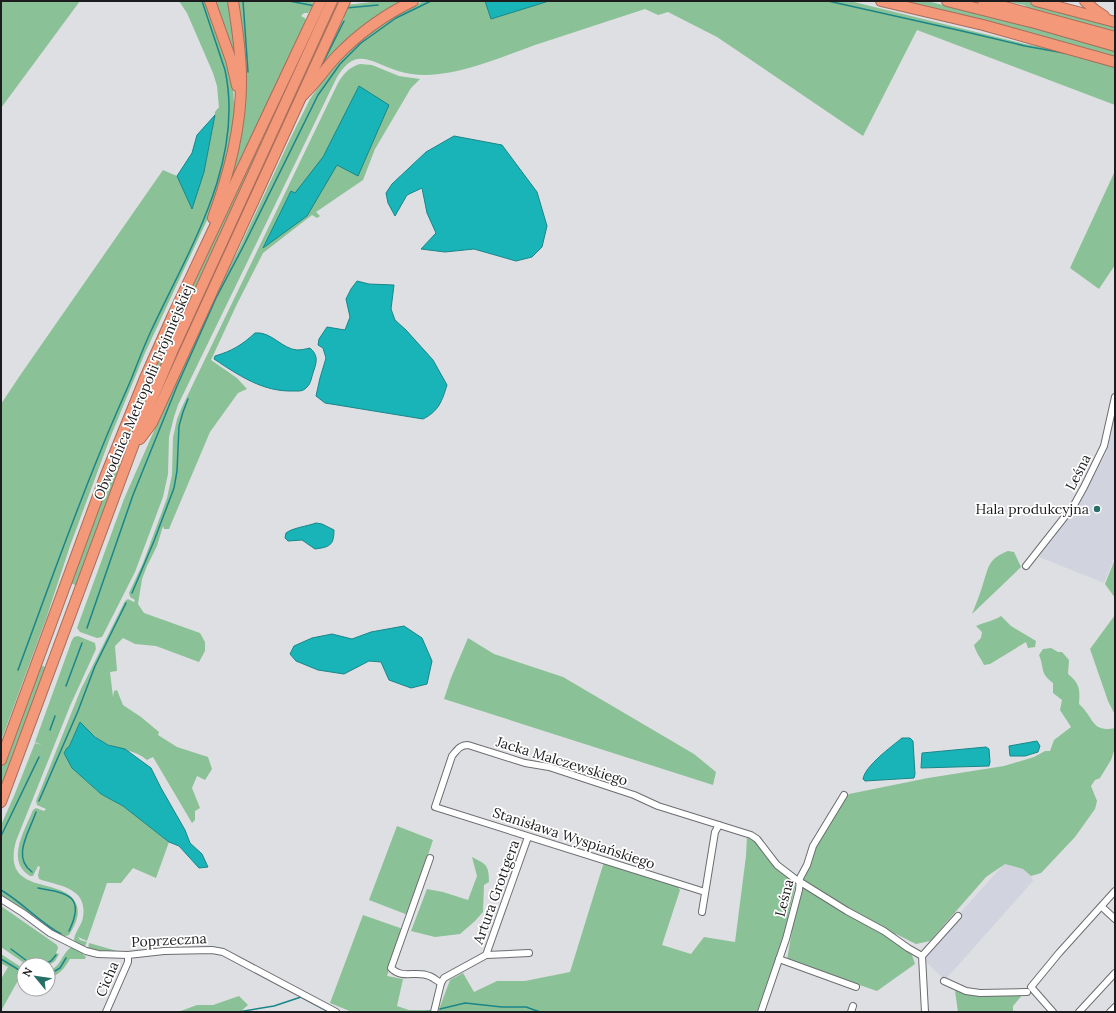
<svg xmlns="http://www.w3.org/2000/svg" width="1116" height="1013" viewBox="0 0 1116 1013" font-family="Lora,serif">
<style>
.built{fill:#d1d4df}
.green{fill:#8bc196}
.water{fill:#19b4b7;stroke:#1a8689}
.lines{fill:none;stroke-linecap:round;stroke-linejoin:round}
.stream{stroke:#1a8689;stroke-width:1.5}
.minor-casing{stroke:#6c6d70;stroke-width:8}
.highway-casing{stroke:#a86d5a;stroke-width:12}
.minor{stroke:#fff;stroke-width:6}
.highway{stroke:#f4987a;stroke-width:10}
.poi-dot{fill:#266f67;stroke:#fff;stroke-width:1.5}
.labels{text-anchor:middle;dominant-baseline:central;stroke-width:3.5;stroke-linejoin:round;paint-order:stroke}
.street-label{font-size:14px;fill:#1c1c1e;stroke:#fff}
.poi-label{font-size:14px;fill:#1c1c1e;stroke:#fff;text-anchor:end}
</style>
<rect width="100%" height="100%" fill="#dedfe3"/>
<g class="built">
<path d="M1115,410V556L1104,583L1039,557L1076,506L1106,454Z"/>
<path d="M1005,863L1023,869L1031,876L1033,881L945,980L923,959L932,944Z"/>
</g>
<g class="green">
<path d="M1,1H80L1,108Z"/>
<path d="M179,1H207L233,83L234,103V116L230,144L215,200L208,218L145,353L110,438L70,546L46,619L1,741V404L21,374L163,170L177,176L192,208L204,172L212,132L215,112L218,108H219L217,86L213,73L187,13Z"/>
<path d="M212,1H229L237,67Z"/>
<path d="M236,1H300L337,5L355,4L379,1H406C379,15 355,32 334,55C326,63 318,77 311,83L338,23L343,21L344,18L343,15L345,12L338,11L149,422L181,343L332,11H324L158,378L132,440L78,586L70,583L115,461L150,375L177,314L320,11L310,10L308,13H304L301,16L305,18L306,23L231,180L230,179C248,117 246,64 236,1Z"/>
<path d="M423,1H850L1025,44L1065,51L1115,65V105L917,30L863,136L717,37L668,12L658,15L645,9C608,21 572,33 535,45C504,56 472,70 439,74C425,76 411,75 398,71C370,62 355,45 336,79L178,405L174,417L169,437L168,474L163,497L135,572L102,637L97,638L80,632L77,628L124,499L175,383L213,297L237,253L292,135L310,99L328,73L349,50L378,26Z"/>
<path d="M899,1H927L1016,23L1115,51V57Z"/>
<path d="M1005,1H1029L1115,25V31L1103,28L1092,27L1034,11L1024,5Z"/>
<path d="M360,64L372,65L399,76L420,79L411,88L375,149L363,180L316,212L320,216L317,218L312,215L263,253L236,306L211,360L237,378L247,389L238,393L210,432L169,529H164L163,526L157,546L147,566L142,579L138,604L144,613L200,633L205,642V651L199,662L156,646L135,644L123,638L115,646L117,671L110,672L113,697L114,691L117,690L123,705L141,717L159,732L158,735L177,747L208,757L212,769L205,780L197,776L192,788L200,808L195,811V820L192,823L153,757L147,760C134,749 121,751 107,744C96,739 89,730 80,722L69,747L67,748L72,768L84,779L101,794L123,806L169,842L156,878L133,868L121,883H107L87,941L78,937L80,940L87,942L85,946H82L75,942L74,940C75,931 82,925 83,917C88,887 58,886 39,879L38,875L40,867L38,866L33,876H30C5,861 25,830 33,810L36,808L44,811L46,809L37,805L36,801L81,689L125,601L128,599L134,602L135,600L130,597L129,593L143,563L167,498L172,475L173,438L177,419L182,407L337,85C342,75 349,67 360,64Z"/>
<path d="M1115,171V265L1099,289L1070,268Z"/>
<path d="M1008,551L1014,552L1021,567L972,614C976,604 980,594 983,584C989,566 988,559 1008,551Z"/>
<path d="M1115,559V598L1105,584Z"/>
<path d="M1115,615V715L1108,701L1090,649Z"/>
<path d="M1001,616L1011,626L1036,641L1035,647L1028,648L1026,642L990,664L984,665C981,658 976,653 974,645L981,638L982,632L976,626C984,622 994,621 1001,616Z"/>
<path d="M78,636L95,643L96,649L70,706L16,841C0,899 68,874 77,906C80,916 74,927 69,935L62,937L1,896V825L14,796L35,743L42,745L35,742L72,640L74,637Z"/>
<path d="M468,638L494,654L563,677L694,754L716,772L713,785L444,699L451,678Z"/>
<path d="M1051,648L1058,652H1062L1069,660L1068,674C1080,684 1080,689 1079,704C1094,717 1091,733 1115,728V748L1111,760L1100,778L1095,780L1091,786L1097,801L1095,809L1075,837L1041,873L1031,876L1023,869L1005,864L986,877L930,941L916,944L896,934L892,938L911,952L915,964L877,991L787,960L798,896L805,881L800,879L819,835L849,794L928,778L1004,766L1034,757L1045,751H1050L1054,740L1071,727L1060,710L1062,700L1053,693V683C1039,672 1045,669 1039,655L1043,649Z"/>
<path d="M40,665L48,668L1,794V770Z"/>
<path d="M397,826L433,840L408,915L369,900Z"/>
<path d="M747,836L753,839L792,880L795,887L783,939L757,1012H438L450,980L463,973L474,992L497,981H525L570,972L604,862L677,886L680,890L662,945L691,954L704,937L735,942L746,856Z"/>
<path d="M472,857C486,864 489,865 489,882L484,885L483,912L475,921L460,934L435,937L411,931L427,889L443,892L468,900L477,876Z"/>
<path d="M1,906L57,945L58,948L56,953L59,954L55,961L48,966V965H27L1,947Z"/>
<path d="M363,915L403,929L387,976L403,979L397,1006L409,1010H428L427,1012H352L330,1003Z"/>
<path d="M89,943L117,951L99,952L88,949Z"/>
<path d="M70,948C77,947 82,953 86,957L85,959H70C64,969 59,975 48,979V972C61,966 61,956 70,948Z"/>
<path d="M1,954L24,969V976L21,975L1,1011V979L8,967L2,964L1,966Z"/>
<path d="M955,990L956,989L1023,994L1013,1006V1012H958L955,991L956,992Z"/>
<path d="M239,996L248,1005L240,1012H178L197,1005H213Z"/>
</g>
<g class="water">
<path d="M485,1H549L491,19Z"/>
<path d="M359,86L389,105L358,176L337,165L307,216L263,248L291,191L295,193L323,157Z"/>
<path d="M215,115L204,172L192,209L177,176L192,153L197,135Z"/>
<path d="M454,136L502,145L537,192L547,226L542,247L532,257L516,261L474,249L445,252L421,249L436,233L427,213L422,188L407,195L395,216L388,203L386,193L392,184L426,152Z"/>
<path d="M357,281L369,284L394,285L391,309L395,320L406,330L433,360L447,385C442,401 439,411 423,419L325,403L316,396L320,378L326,358L323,348L318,345L319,339L327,327L345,330L350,317L346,299L351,289Z"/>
<path d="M255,333C271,331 282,349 297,350C301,350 306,349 310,348C318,355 317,361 314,370C312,375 311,384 307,387C303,392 298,391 293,391C263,392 238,375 214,359L215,356C232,351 242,345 255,333Z"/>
<path d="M316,523L322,524L334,530C334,546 329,547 315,549L302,540L288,541L285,538L286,533C292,528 308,526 316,523Z"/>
<path d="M404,626L422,638L432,661L427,684L411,688L389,680L381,662L369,661L344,674L318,670L296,661L290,654L294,646L312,638L332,634L352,639L371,632Z"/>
<path d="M80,722L95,737L108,745L125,749L151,768L161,788L185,830L190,843L202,854L208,867L199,868L179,846L169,842L123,806L101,794L72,768L64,753L67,748L69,747Z"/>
<path d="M902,738H910L913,741L915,774L914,778L865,781L863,779C865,766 891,747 902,738Z"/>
<path d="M1037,741L1040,746L1038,752L1025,756H1010L1009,746Z"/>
<path d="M986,747L989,749L990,762L989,766L921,768L922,753Z"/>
</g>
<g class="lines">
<g class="stream">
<path d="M243,1L248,72"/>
<path d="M289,1L315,6"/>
<path d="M828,1L962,31L1025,46L1064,53"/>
<path d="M346,8L378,5"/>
<path d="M323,63L344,21"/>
<path d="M132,593L154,541L174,488L177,471L179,426L183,412L188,399"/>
<path d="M87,628L133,495L177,386L216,298L244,245L318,95L340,64L361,43L396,18L431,1"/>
<path d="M18,670C45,597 71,523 101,450C110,427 120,405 130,382C137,365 143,348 151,331C188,251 245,162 225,70L202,1"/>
<path d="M66,686L82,643"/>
<path d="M50,730L55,716"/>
<path d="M39,801L78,711L95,666L126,603"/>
<path d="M1,836L39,757"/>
<path d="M32,872C11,857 30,831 36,812"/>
<path d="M38,888C68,893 86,896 69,931"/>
<path d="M1,890C23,903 39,922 61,934"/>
<path d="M11,949L31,964L36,965"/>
<path d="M1,959L24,973"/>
<path d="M42,965L51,961L56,955"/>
<path d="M48,975L60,968L66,958"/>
<path d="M440,1009L465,1003L502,1007H526L540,1012"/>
<path d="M238,1012L274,1006L301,997L329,1012"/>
<path d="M424,1012L430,1011"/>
</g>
<defs>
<g id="minor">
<path d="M1026,566L1074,505L1084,487L1104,446L1115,397"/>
<path d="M430,858L391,968C402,980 417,970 429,976C433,977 437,981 441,983"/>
<path d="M705,892L435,807L452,756C457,750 460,745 468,745L525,763L549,767L634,795L658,806L751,835L757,839L777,865L794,878L847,911L884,931L908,948L922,956"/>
<path d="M1,899L23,913L50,933L86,951L98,954L128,955L164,951L212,950L223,952L336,1012"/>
<path d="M1102,907L1115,919"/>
<path d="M702,912L715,832L719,825"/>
<path d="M486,955L528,837"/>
<path d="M922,956L925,1012"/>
<path d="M922,956L958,916"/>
<path d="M779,959L856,987"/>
<path d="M944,981L966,991L980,993L1027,992"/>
<path d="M106,1012L128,962V955"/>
<path d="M434,1012L441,983L444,978L486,955L529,953"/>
<path d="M761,1012L786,939L799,890L800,878L807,865L813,846L844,795"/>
<path d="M851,1012L853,1006"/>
<path d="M1053,1012L1031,987L1059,953L1115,891"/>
<path d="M1079,1012L1115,973"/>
<path d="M1110,1012L1115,1007"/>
</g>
<g id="highway">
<path d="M210,1L231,60L237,86"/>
<path d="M881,1L983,25L1115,62"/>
<path d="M947,1L1035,23L1115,46"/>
<path d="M983,1L1115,37"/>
<path d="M1036,1L1115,22"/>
<path d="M1085,1L1095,10L1104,16"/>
<path d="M303,95C316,83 324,70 336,57C358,34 384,15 413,1"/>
<path d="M213,218C229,173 242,126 241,77C241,52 237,26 233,1"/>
<path d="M140,439L152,423L345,1"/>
<path d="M1,760L105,477L145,378L173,315L321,1"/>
<path d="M1,802L139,430L172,352L332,1"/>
</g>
</defs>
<use href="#minor" class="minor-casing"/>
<use href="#highway" class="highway-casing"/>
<use href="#minor" class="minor"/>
<use href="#highway" class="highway"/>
</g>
<circle class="poi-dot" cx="1097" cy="509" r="4"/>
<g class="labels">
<g class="street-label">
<text transform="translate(143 392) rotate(-67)">Obwodnica Metropolii Trójmiejskiej</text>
<text transform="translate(1078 472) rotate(-63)">Leśna</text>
<text transform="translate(562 761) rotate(17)">Jacka Malczewskiego</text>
<text transform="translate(574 838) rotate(18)">Stanisława Wyspiańskiego</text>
<text transform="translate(496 892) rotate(-70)">Artura Grottgera</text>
<text transform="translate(784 898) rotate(-76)">Leśna</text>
<text transform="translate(169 940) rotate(-3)">Poprzeczna</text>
<text transform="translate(107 979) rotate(-67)">Cicha</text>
</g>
<g class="poi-label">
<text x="1089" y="509">Hala produkcyjna</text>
</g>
</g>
<rect width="1116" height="1013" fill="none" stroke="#1c1c1e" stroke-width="4"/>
<g transform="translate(36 977) rotate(299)"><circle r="19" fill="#ffffff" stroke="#a4a4a5"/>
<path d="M0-3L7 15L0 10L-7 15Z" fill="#266f67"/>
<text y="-6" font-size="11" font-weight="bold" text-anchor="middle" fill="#1c1c1e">N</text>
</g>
</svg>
